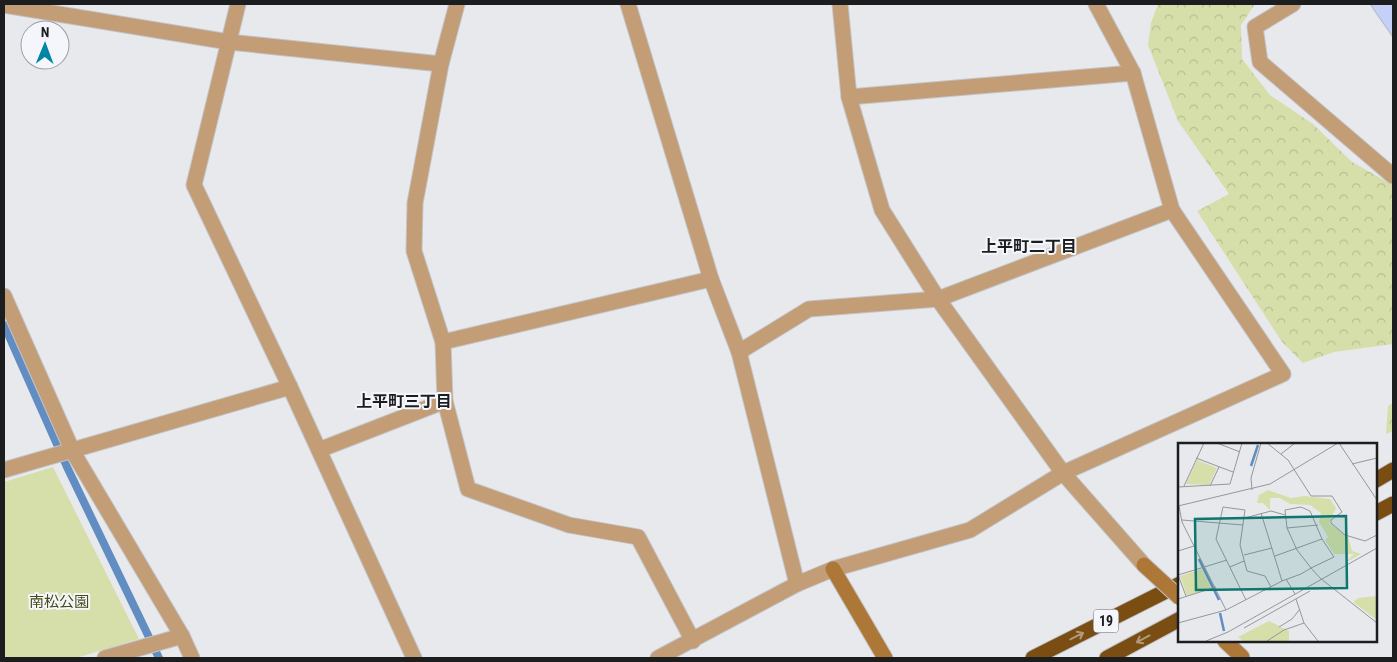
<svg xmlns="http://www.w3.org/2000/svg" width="1397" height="662" viewBox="0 0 1397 662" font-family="'Roboto Condensed','Noto Sans JP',sans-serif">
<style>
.forest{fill:url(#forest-crowns)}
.park{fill:#d6dfaa}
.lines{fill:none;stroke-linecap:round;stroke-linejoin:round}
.stream{stroke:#628dc2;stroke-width:8}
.building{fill:#c4d0f7;stroke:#b4b5ba;filter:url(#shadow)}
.street-casing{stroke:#c2c4c8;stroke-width:17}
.secondary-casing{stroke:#c2c4c8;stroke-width:17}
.highway-casing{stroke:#c2c4c8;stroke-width:17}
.street{stroke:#c29d76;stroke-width:15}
.secondary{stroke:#ad7738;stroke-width:15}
.highway{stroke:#7a4d13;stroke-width:15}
.secondary-bridge-casing{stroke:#c2c4c8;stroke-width:17;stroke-linecap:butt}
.secondary-bridge{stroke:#ad7738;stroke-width:15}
.oneway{stroke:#b1997b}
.labels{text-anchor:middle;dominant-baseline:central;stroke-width:4;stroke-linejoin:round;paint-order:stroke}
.shield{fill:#f4f6fb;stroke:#5d5e61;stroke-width:1}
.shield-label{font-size:14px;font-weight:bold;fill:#1c1d1f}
.park-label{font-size:15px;fill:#454c18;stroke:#f4f6fb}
.neighbourhood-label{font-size:16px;font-weight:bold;fill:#1c1d1f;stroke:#f4f6fb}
.inset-river{fill:none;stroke:#628dc2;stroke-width:2.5}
.inset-road{fill:none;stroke:#96979b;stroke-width:1}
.view{fill:#0f766e;fill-opacity:0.15;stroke:#0f766e;stroke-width:2.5}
.inset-edge{fill:none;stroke:#1c1d1f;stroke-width:2.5}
</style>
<defs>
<pattern id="forest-crowns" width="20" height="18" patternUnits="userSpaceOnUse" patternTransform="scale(1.25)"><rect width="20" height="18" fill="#d6dfaa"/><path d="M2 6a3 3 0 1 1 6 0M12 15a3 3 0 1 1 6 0" fill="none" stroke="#b7bf92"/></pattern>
<filter id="shadow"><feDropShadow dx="4.5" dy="4.5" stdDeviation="1" flood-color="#0004"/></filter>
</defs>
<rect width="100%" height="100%" fill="#e7e9ed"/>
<g class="forest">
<path d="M1158,4H1255L1241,25L1242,59L1270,95L1313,124L1352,162L1393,185V344L1334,352L1303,363L1282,342L1197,211L1229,194L1178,121L1148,45L1151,23Z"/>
<path d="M1393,403V431L1386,434L1388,406Z"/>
</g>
<path class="park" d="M53,467L139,639L76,658H4V482Z"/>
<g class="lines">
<path class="stream" d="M4,325L67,467L159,658"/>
</g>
<path class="building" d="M1370,4H1393V37Z"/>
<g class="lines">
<defs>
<g id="street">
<path d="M238,4L194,185L290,387L414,658"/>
<path d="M457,4L441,64L415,203L414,251L443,342L445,401L468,489L569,525L638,537L693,641"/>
<path d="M628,4L711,279L739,352L797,584"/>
<path d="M840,4L849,97L882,210L938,299L1063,473L1144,565"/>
<path d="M1293,4L1255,27L1260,62L1393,176"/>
<path d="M4,5L229,42L441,64"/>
<path d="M849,97L1133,73"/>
<path d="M4,296L73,452L182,636L192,658"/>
<path d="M443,342L711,279"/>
<path d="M739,352L809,309L938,299L1172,210"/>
<path d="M319,450L445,401"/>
<path d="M4,470L290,387"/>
<path d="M105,658L182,636"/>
<path d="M658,658L797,584L833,569L970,530L1063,473L1283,374L1172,210L1133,73L1096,4"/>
</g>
<g id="secondary">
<path d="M833,569L885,658"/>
<path d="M1225,641L1242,657"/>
</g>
<g id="highway">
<path d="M1376,480L1393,470"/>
<path d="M1376,513L1393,504"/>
<path d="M1033,658L1180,584"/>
<path d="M1107,658L1180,619"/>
</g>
</defs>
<use href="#street" class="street-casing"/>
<use href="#secondary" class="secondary-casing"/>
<use href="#highway" class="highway-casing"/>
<use href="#street" class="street"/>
<use href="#secondary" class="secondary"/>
<use href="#highway" class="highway"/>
<defs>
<path id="secondary-bridge" d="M1144,565L1180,598"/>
</defs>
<use href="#secondary-bridge" class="secondary-bridge-casing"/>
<use href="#secondary-bridge" class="secondary-bridge"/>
</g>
<defs><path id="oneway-shaft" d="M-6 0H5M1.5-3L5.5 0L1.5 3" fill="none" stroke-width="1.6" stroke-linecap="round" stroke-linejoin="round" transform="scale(1.25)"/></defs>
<g class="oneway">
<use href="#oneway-shaft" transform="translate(1077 636) rotate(-27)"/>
<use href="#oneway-shaft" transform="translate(1143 639) rotate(152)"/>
</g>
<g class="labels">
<rect class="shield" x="1093.5" y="609.5" width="25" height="23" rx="4"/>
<g class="shield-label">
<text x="1106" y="621">19</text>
</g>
<g class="park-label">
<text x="59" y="602">南松公園</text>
</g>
<g class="neighbourhood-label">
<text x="1029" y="246">上平町二丁目</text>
<text x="404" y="401">上平町三丁目</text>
</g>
</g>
<g transform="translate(1178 443)">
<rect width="199" height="199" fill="#e7e9ed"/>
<path d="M90,47L113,55L126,53L152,56L158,65L151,80L170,94L174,108L183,111L167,120L176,111H156L147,97L150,94L141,79L143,70L132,62L112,61L102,55H92V67L85,60H79L81,52ZM199,153V177L175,159L180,155ZM91,178L111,188V198H65L60,194Z" fill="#d6dfaa"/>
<path d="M19,17L39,25L31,42L8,41ZM24,126L33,145L9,153L2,133Z" fill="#d6dfaa"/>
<path class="inset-river" d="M73,23L80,2M21,116L41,157M42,170L46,188"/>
<path class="inset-road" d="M39,0L62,9M89,0L110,17L133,53H154L164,69L153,77V80L167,92L187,98L199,92M161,0L199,57M103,11L117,0M18,15L55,29M174,21L199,15M6,43L26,0M32,43L41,24M0,44L52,41L64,0M74,47L73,35L83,0M0,63L92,41L160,0M1,63L4,79L48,167M83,70L104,138M67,75L93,68L107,72M4,77L65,82M109,85L140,82M0,108L16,103M66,112L94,105M97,113L144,96M52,124L66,118M0,132L49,117M0,132L8,153M108,136L117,151M0,156L38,144M118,156L126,180L140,198M68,157L38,96L45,64L67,67L62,102L69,128L87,133L93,144M0,180L48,167L104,138L123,131L133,125L156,114L144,96L132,68L123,64L107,67L109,85L119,107L133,125L142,135L199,180M101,184L114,176L122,166M66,185L132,148M28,198L50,189L199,105M89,198L106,187L126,180"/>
<path class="view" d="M168,73L169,145L18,147L17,76Z"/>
<rect width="199" height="199" class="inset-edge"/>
</g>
<rect width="1397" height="662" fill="none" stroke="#1c1d1f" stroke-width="10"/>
<g transform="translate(45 45) rotate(1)"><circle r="24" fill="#f4f6fb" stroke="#9e9fa3"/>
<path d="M0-4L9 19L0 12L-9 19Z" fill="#0085a7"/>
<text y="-8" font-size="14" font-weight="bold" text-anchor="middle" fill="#1c1d1f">N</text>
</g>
</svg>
